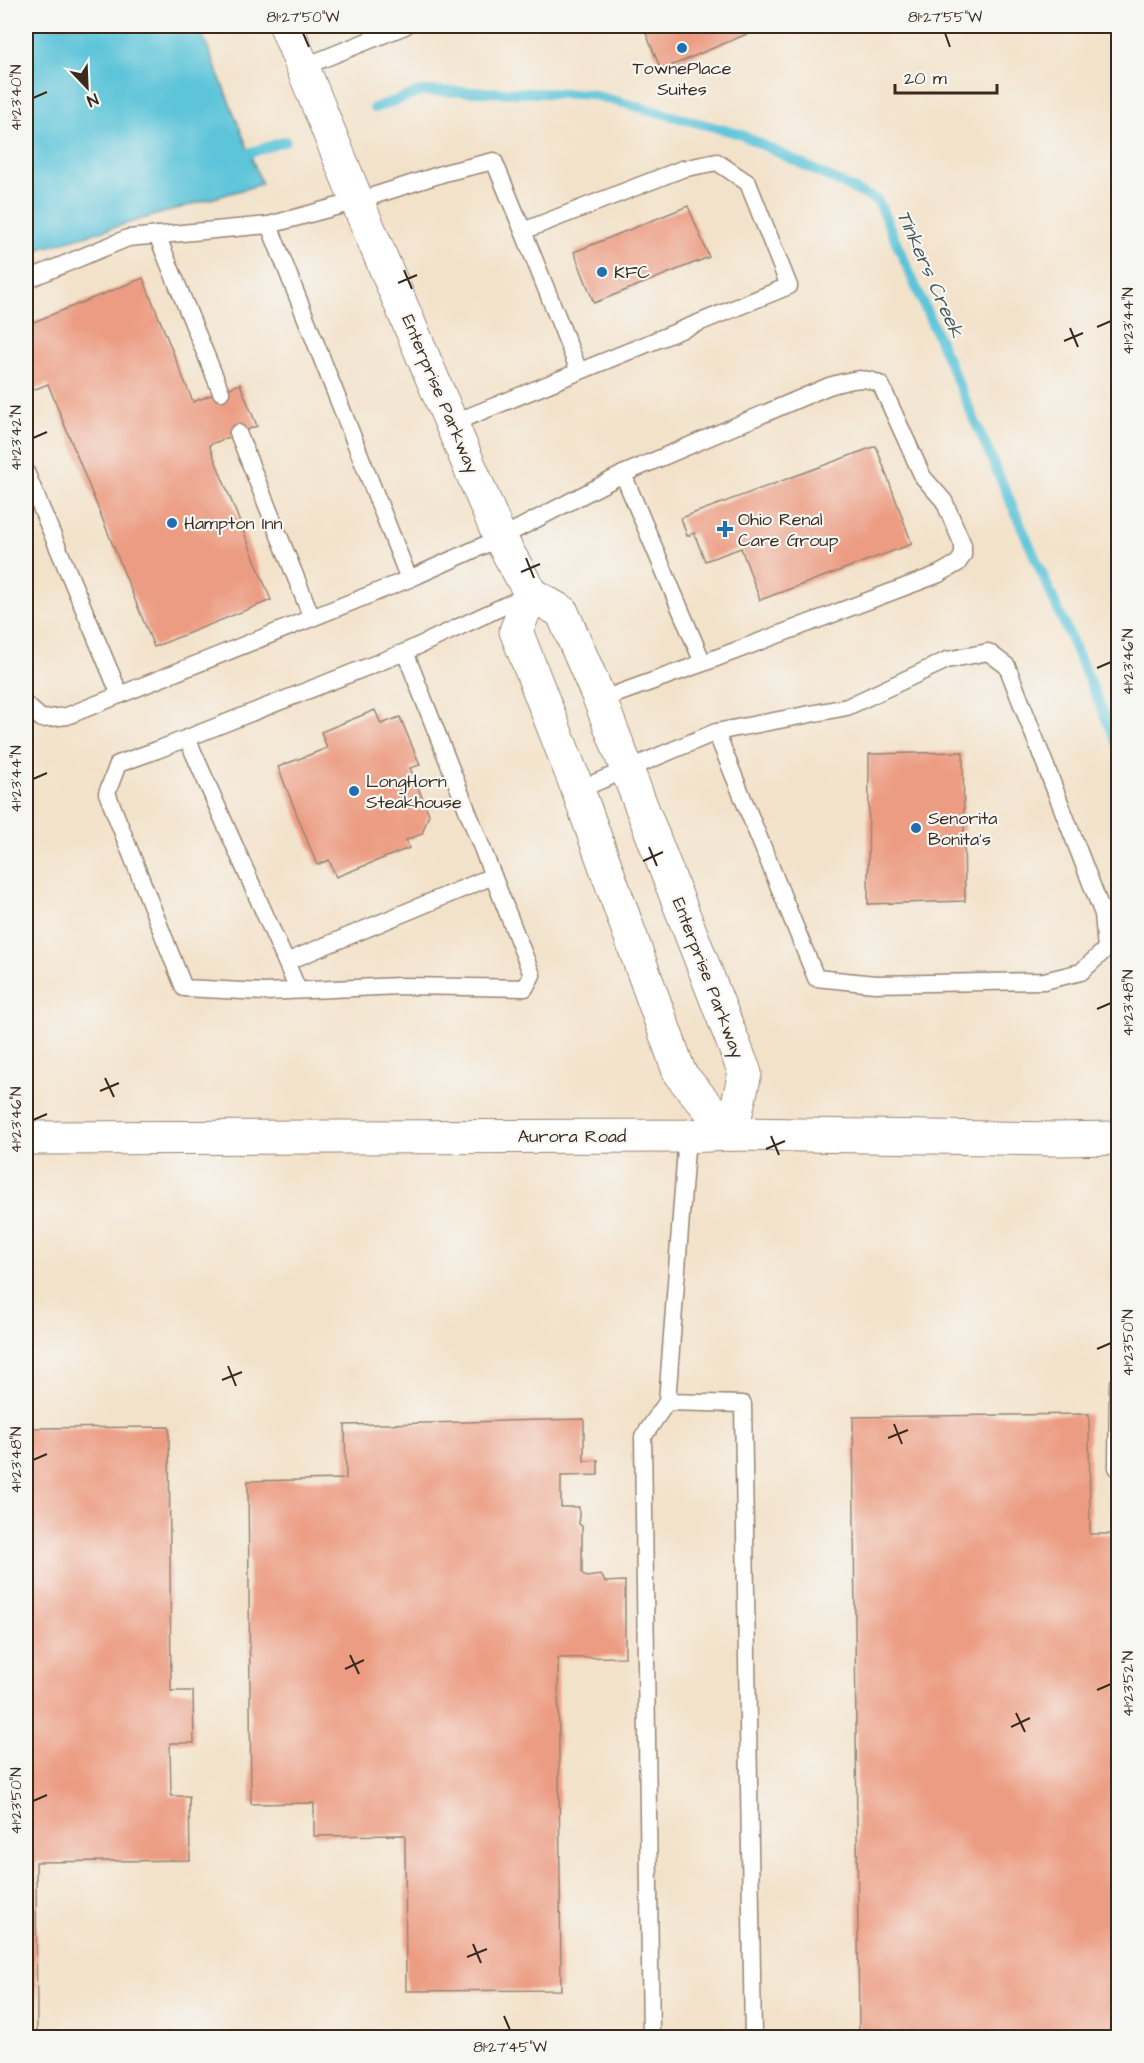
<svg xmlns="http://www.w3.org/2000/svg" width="1144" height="2063" viewBox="0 0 1144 2063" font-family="'Architects Daughter',sans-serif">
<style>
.water{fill:#5dc4d9;stroke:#4c777c;stroke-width:1.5}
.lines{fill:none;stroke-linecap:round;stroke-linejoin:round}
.stream{stroke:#5dc4d9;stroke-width:10}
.building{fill:#ec9c82}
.lane-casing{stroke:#978674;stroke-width:19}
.street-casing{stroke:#978674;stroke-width:35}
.primary-casing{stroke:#978674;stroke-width:35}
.lane{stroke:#fff;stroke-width:16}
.street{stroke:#fff;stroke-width:33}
.primary{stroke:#fff;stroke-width:33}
.ticks{fill:none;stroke:#3b2a1e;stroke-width:2}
.poi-dot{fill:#1f6fb2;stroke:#f6f6f2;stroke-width:2}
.labels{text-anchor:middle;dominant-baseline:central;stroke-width:4.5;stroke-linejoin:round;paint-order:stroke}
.poi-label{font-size:18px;fill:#3b2a1e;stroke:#f6f6f2;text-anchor:start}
.street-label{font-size:18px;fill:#3b2a1e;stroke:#f6f6f2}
.water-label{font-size:20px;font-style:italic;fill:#455856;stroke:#f6f6f2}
.neatline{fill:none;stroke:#3b2a1e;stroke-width:2}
.ticks-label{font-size:15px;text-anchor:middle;fill:#3b2a1e}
</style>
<rect width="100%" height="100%" fill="#f6f6f2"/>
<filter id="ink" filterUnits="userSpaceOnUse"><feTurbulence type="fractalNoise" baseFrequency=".0167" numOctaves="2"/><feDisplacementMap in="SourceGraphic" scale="12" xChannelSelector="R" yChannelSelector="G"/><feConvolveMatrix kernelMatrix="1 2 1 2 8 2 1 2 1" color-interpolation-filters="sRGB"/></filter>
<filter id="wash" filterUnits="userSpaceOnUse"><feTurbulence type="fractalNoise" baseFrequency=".008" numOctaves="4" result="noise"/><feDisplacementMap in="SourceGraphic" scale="24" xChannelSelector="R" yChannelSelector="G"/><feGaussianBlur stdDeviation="1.35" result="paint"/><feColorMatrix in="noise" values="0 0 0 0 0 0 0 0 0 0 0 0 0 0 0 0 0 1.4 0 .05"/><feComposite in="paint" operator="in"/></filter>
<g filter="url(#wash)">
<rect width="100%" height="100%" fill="#f3e2ca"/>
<path class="water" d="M26,26H199L262,184L26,253Z"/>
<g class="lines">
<g class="stream">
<path d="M374,108L423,91L589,94L740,134L878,201L1118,746"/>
<path d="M236,158L285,141"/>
</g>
</g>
<g id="blocks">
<g class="building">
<path d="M643,26H766L661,70Z"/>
<path d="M688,206L709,257L594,303L574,252Z"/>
<path d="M143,278L193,402L240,384L257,426L209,445L271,600L154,647L48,384L26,393V325Z"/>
<path d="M876,446L912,544L760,600L741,548L705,561L694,533L687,536L681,518Z"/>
<path d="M375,710L381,724L400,717L420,765L410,768L429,814L422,834L406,840L409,848L336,877L329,860L317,865L278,767L327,748L321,732Z"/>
<path d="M963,752L965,901L868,904L869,754Z"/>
<path d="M1089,1414L1090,1534H1118V2038H859L853,1417Z"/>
<path d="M584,1419V1461L598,1460V1475L561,1476V1507H579V1524L582,1526V1573L587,1577L600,1575L602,1576L605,1582L625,1581V1657L558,1658L561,1990L406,1991L405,1835L314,1836V1803L251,1804L248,1481L346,1479L345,1425Z"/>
<path d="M169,1427L171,1691H193L194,1743H170L171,1796H189L190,1860L36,1862L37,2038H26V1428Z"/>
</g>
</g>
</g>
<g filter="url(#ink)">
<use href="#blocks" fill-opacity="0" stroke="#978674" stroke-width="1.5"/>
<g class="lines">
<defs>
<g id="lane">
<path d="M303,67L405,26"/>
<path d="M269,225L409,579"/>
<path d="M523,231L579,371"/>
<path d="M157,235L221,392"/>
<path d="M26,280L128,238L269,225L357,201L448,172L494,161L523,231L682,169L717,162L748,183L789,286L453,423"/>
<path d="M238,433L312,618"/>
<path d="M26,472L120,695"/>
<path d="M623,474L703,663"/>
<path d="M405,652L532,975L525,988L400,986L265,992L184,988L107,793L118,764L157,750L405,652L530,594"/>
<path d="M26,705L42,719L67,716L409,579L500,538L623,474L829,386C848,381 864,374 881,385L923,477L944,501L963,545V555L958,563L939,574L703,663L600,700"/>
<path d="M187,738L286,962L493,876"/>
<path d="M578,790L716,732L847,707L947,660L988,652L1007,666L1103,914L1106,949L1081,972L1044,981L875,984L816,978L716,732"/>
<path d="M286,962L298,990"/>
<path d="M1118,1385L1117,1467L1118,1469"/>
<path d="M667,1402L743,1404L753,2038"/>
<path d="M651,2038L643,1437L667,1402L687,1136"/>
</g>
<g id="street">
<path d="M286,26L357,201L500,538L531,594L562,612L600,700L745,1073L731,1134"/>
<path d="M531,594L516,631L578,790L680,1074L731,1134"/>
</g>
<path id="primary" d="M26,1138L687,1136L731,1134L1055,1139L1118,1138"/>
</defs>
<use href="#lane" class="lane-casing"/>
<use href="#street" class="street-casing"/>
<use href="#primary" class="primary-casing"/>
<use href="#lane" class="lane"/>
<use href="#street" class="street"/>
<use href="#primary" class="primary"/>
</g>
</g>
<path class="ticks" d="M303,33L309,47M945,33L950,47M33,98L47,92M404,270L412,289M398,283L417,275M1097,327L1111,321M1070,328L1078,347M1064,341L1083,333M33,438L47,432M526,558L534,578M521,572L540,564M1097,668L1111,662M33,779L47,773M649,847L657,866M643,861L663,852M1097,1009L1111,1003M105,1078L114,1097M100,1091L119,1083M33,1120L47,1114M771,1136L779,1155M766,1149L785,1141M1097,1349L1111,1343M228,1366L236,1386M222,1380L242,1372M894,1424L902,1444M888,1438L908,1430M33,1460L47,1454M350,1655L359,1674M345,1669L364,1660M1097,1690L1111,1684M1016,1713L1025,1732M1011,1727L1030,1718M33,1801L47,1795M473,1944L481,1963M467,1957L487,1949M504,2016L510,2030"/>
<g class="poi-dot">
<circle cx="682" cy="48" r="6"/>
<circle cx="602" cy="272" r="6"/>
<circle cx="172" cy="523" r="6"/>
<path d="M722 520h6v6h6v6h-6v6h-6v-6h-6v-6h6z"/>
<circle cx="354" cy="791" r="6"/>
<circle cx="916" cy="828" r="6"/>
</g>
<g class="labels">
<g class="poi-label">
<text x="682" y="68" text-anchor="middle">TownePlace<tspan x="682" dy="21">Suites</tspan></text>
<text x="614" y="272">KFC</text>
<text x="738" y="519">Ohio Renal<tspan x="738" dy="21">Care Group</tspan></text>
<text x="184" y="523">Hampton Inn</text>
<text x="366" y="781">LongHorn<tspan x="366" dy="21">Steakhouse</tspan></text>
<text x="928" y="818">Senorita<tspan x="928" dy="21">Bonita's</tspan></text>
</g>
<g class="street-label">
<text transform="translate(440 394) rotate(67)">Enterprise Parkway</text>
<text transform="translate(708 978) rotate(69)">Enterprise Parkway</text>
<text x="572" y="1136">Aurora Road</text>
</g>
<g class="water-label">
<text transform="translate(930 274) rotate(66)">Tinkers Creek</text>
</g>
</g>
<rect width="1144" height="2063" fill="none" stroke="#f6f6f2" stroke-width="66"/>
<g transform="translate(87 87) rotate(157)" stroke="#f6f6f2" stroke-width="4.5" paint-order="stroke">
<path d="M0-4.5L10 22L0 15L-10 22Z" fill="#3b2a1e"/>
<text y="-9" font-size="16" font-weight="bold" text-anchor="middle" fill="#3b2a1e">N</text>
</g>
<path d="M895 84v9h102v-9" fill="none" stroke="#3b2a1e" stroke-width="3"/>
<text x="904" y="84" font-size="18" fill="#3b2a1e" stroke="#f6f6f2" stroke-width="4.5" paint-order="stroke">20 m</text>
<rect x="33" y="33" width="1078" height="1997" class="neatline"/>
<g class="ticks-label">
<text x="303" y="22">81°27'50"W</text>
<text x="945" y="22">81°27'55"W</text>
<text transform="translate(16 98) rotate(-90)" y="5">41°23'40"N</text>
<text transform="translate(1128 321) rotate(-90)" y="5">41°23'44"N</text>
<text transform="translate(16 438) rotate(-90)" y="5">41°23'42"N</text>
<text transform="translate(1128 662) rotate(-90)" y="5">41°23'46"N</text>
<text transform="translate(16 779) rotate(-90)" y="5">41°23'44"N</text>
<text transform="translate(1128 1003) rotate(-90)" y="5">41°23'48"N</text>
<text transform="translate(16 1120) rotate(-90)" y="5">41°23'46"N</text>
<text transform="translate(1128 1343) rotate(-90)" y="5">41°23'50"N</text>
<text transform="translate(16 1460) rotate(-90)" y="5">41°23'48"N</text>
<text transform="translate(1128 1684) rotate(-90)" y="5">41°23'52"N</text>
<text transform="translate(16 1801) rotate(-90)" y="5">41°23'50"N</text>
<text x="510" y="2052">81°27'45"W</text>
</g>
</svg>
